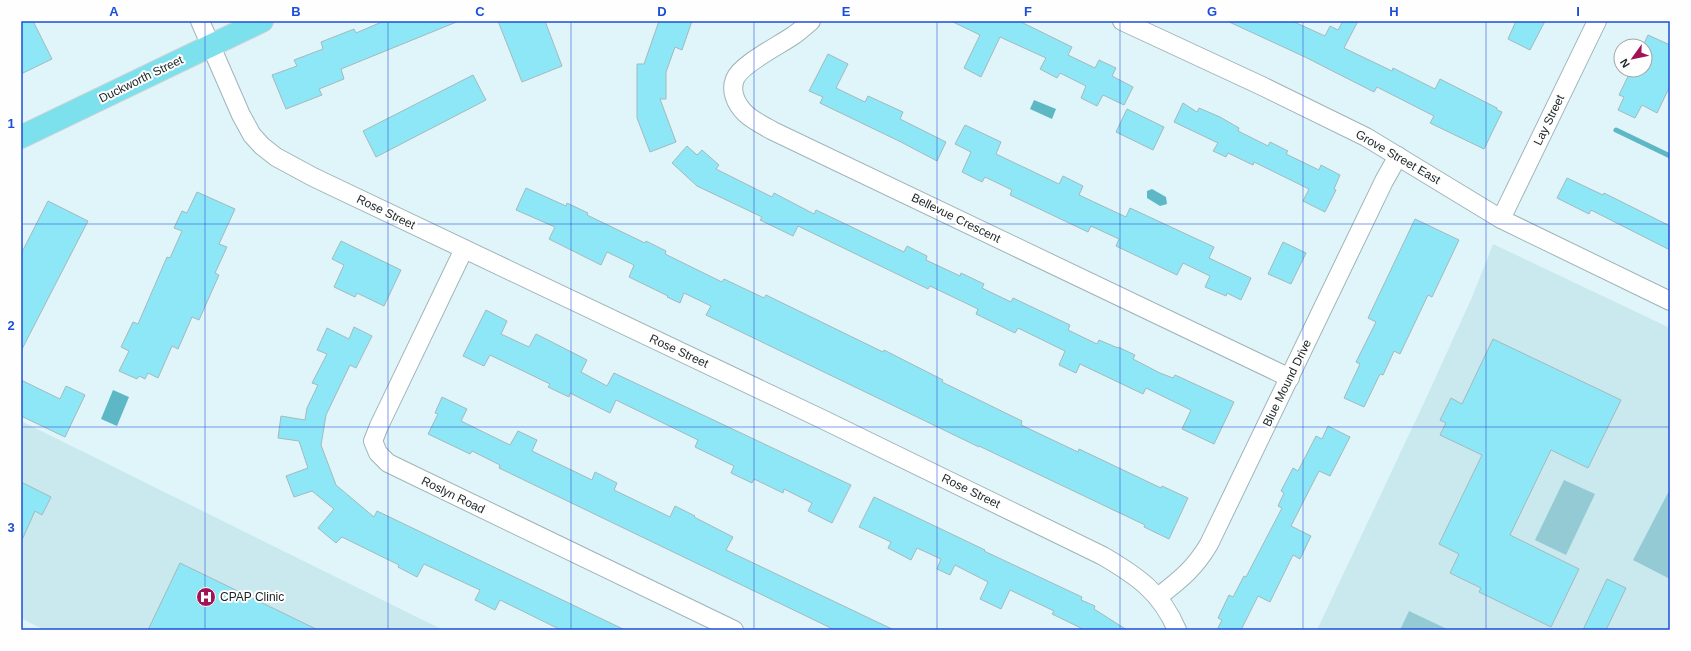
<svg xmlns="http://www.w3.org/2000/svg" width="1691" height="651" viewBox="0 0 1691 651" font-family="Helvetica,sans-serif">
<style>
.built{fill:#c9e9ee}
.green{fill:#94cad3}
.water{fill:#5eb7c5}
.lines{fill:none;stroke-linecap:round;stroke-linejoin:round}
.stream{stroke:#5eb7c5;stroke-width:5}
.building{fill:#8ee7f6;stroke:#a4b9bd}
.minor-casing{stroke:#9fb4b8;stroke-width:20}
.major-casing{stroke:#d1d3d3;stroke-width:24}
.minor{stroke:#fff;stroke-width:18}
.major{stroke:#7ce0ed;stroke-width:22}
.grid{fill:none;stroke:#1d4ed8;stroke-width:1;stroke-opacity:0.55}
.labels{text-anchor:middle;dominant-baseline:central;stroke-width:4;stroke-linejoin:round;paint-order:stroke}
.street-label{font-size:12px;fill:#1a2324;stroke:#fefefe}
.poi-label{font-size:12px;fill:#1a2324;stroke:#fefefe;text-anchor:start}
.neatline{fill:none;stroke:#1d4ed8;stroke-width:1.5}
.grid-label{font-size:13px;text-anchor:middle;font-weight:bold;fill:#1d4ed8}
</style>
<rect width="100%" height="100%" fill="#dff5f9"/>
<g class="built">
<path d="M1493,244L1670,328V630H1317L1429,392L1473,295Z"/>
<path d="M21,421L443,630H44L21,618Z"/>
</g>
<g class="green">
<path d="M1564,480L1595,494L1566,555L1535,540Z"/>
<path d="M1670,489V579L1633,560Z"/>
<path d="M1409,611L1449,630H1400Z"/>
</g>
<g class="water">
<path d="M1034,100L1056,109L1052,119L1030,109Z"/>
<path d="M1152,189L1166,197L1167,204L1160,206L1147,198V191Z"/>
<path d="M113,390L129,397L117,426L101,419Z"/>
</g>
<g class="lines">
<path class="stream" d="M1616,130L1670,156"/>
</g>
<g class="building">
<path d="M21,21H33L52,59L21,74Z"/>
<path d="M384,21H459L341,69L344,79L319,89L322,95L286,109L272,75L297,66L294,60L323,49L321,42L354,29L356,33Z"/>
<path d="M498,21H545L562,66L522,82Z"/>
<path d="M659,21H692L682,50L675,47L666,72V99H660L676,142L650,152L637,118V64H644Z"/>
<path d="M951,21H1019L1072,47L1068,55L1095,68L1099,60L1116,68L1112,76L1133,87L1124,105L1103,95L1097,106L1081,98L1086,86L1060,73L1057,78L1040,69L1046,58L1000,37L981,77L964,68L980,35Z"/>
<path d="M1227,21H1292L1325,36L1330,26L1338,30L1343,21H1358L1344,48L1392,71L1393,68L1435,89L1440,79L1497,108V110L1502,112L1484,149L1430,123L1434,116L1377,87L1374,92L1305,57Z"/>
<path d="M1516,21H1545L1530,50L1508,39Z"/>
<path d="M1648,35L1670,45V86L1657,113L1642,105L1635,118L1618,110L1624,97L1619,95L1631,70H1645V46H1643Z"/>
<path d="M828,54L848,64L836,88L865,102L868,96L903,112L900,119L946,142L937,161L901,142L820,103L823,97L809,91Z"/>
<path d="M473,75L486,100L376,157L363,131Z"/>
<path d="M1183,103L1197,112L1199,108L1220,117L1239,128L1238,131L1268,146L1270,142L1288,151L1286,154L1319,170L1321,165L1340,175L1334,189L1336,190L1325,212L1303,201L1309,189L1254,162L1253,165L1228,153L1226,157L1213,151L1218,143L1174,122Z"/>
<path d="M1127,109L1164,127L1153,150L1116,132Z"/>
<path d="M965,125L1001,142L996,154L1059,184L1063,176L1083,186L1079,195L1126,217L1130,208L1214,247L1209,258L1251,278L1241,300L1227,293L1226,296L1205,287L1210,276L1183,263L1177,275L1116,246L1119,239L1091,226L1088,232L1010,195L1012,190L985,177L982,182L962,172L971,152L955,144Z"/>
<path d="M687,146L697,155L702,150L719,165L716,169L772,197L774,193L814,214L816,210L904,252L907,246L927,256L926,260L960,276L961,273L984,284L982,288L1011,302L1013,298L1070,325L1068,330L1097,344L1099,340L1118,348V347L1135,355L1133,359L1160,373L1173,378L1175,375L1234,402L1214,444L1182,429L1191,410L1146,388L1143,394L1080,364L1076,373L1059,365L1065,351L1018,328L1015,333L976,314L978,309L930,286L928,289L798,226L793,236L760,220L762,217L697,186L672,163Z"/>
<path d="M1567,178L1603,195L1604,193L1670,226V250L1591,210L1589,214L1557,198Z"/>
<path d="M526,188L566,206L567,203L588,213L587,215L645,243L646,241L666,251L665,254L722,282L724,279L764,298L766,295L883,352L884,350L943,380L942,382L1022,421L1021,425L1078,452L1079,449L1161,488L1162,486L1188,498L1169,539L1144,527L1145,525L979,446V447L706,315L711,306L684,293L680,303L667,297L668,296L629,277L634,265L607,252L601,265L549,239L555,227L516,210Z"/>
<path d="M197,192L235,209L219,244L227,247L215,273L219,275L199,320L192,317L178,349L172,346L158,378L148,373L145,379L139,376L137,379L119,371L129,351L121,347L133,322L138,324L167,257L170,258L182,231L174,228L182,211L187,213Z"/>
<path d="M48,201L88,221L21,351V254Z"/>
<path d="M1415,219L1459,240L1432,297L1428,295L1400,354L1394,351L1383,375L1380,374L1364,407L1344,398L1360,364L1356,362L1376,322L1368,318Z"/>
<path d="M341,241L401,270L384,306L357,293L355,297L334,287L344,265L332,259Z"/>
<path d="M1283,242L1306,253L1291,284L1268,274Z"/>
<path d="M486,310L507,321L501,334L529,347L536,334L548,340L587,360L581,372L607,386L614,373L851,485L832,523L808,511L812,503L784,489L783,493L754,479L752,483L731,473L734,466L695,447L698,440L616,400L610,413L570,393L569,397L548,387L550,384L490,355L484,366L463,356Z"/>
<path d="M354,327L372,336L356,368L350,365L326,415L321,445L336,485L374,517L377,511L625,630H561L500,600L495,610L475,600L480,590L424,564L417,577L398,567L399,565L342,537L336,543L318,528L334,509L312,491L294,497L286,476L308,468L299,441L278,438L281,416L305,420L307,408L318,385L312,383L327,354L317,350L327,328L349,339Z"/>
<path d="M1493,339L1621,400L1588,468L1551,450L1510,535L1579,569L1551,627L1479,592L1481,588L1450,573L1459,554L1439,544L1482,455L1440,435L1446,423L1440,420L1451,398L1462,404Z"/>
<path d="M21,380L60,399L66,386L85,395L65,437L21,416Z"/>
<path d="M442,397L467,409L461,421L510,445L518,431L537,440L532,451L592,480L595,472L617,483L614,490L670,517L675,506L695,516L694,517L733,537L726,550L894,630H835L499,468L500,465L472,451L470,454L428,434L438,414L435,413Z"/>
<path d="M1328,426L1350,437L1330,476L1319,471L1291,526L1311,536L1300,559L1293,555L1270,602L1258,596L1241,630H1217L1222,620L1218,618L1229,595L1233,597L1244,576L1246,577L1282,508L1278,506L1284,493L1281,491L1293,468L1298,471L1316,436L1322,439Z"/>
<path d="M21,482L51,497L42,515L35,511L21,542Z"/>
<path d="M874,497L985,550L984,551L1082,597L1081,600L1095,606L1094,609L1127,630H1085L1052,614L1054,611L1010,590L1001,609L980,599L988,582L955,565L950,575L937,569L941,559L917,548L911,560L888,548L891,542L859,527Z"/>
<path d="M180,563L318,630H148Z"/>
<path d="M1607,579L1626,588L1617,607L1606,630H1583Z"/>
</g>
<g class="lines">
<defs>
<g id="minor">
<path d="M200,21L241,115L252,135L262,146L276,157L313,177L822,419L1103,556C1137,576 1161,592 1177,630"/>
<path d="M811,21C805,26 800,31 794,35C780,45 741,64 735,79C730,91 736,104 745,113C752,120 764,126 773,131L1290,378"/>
<path d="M1122,21L1262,86L1366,137L1501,219L1670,301"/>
<path d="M1501,219L1597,21"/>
<path d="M464,249L379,426L373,441L378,453L388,463L734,630"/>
<path d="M1158,597C1180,580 1195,568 1209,544L1384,181L1398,156"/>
</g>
<path id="major" d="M21,137L262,21"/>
</defs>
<use href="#minor" class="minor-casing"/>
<use href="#major" class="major-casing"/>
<use href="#minor" class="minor"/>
<use href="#major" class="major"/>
</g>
<path class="grid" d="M205,21V630M388,21V630M571,21V630M754,21V630M937,21V630M1120,21V630M1303,21V630M1486,21V630M21,224H1670M21,427H1670"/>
<defs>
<symbol id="hospital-disc" viewBox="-11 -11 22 22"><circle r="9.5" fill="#a21257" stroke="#fefefe"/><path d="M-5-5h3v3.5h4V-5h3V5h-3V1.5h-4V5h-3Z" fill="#fff"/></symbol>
</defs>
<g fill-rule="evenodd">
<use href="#hospital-disc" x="195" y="586" width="22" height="22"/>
</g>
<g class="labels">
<g class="street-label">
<text transform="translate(141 79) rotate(-26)">Duckworth Street</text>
<text transform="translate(1549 120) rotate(-64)">Lay Street</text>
<text transform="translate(1398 157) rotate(30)">Grove Street East</text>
<text transform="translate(386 212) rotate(26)">Rose Street</text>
<text transform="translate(956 218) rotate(26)">Bellevue Crescent</text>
<text transform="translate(679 351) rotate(25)">Rose Street</text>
<text transform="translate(1287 383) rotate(-64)">Blue Mound Drive</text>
<text transform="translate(971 491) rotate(26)">Rose Street</text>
<text transform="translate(453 495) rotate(26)">Roslyn Road</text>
</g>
<g class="poi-label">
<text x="220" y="597">CPAP Clinic</text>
</g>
</g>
<rect width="1691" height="651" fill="none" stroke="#fefefe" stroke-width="44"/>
<g transform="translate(1633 58) rotate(237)"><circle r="19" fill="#fefefe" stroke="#a3a6a7"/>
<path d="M0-3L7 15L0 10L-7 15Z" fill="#a21257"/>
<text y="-6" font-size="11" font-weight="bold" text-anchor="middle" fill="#1a2324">N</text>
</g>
<rect x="22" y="22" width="1647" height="607" class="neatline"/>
<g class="grid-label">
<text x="114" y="16">A</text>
<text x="296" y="16">B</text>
<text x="480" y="16">C</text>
<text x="662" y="16">D</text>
<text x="846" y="16">E</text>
<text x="1028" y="16">F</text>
<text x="1212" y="16">G</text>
<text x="1394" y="16">H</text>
<text x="1578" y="16">I</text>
<text x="11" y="128">1</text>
<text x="11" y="330">2</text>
<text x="11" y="532">3</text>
</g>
</svg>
